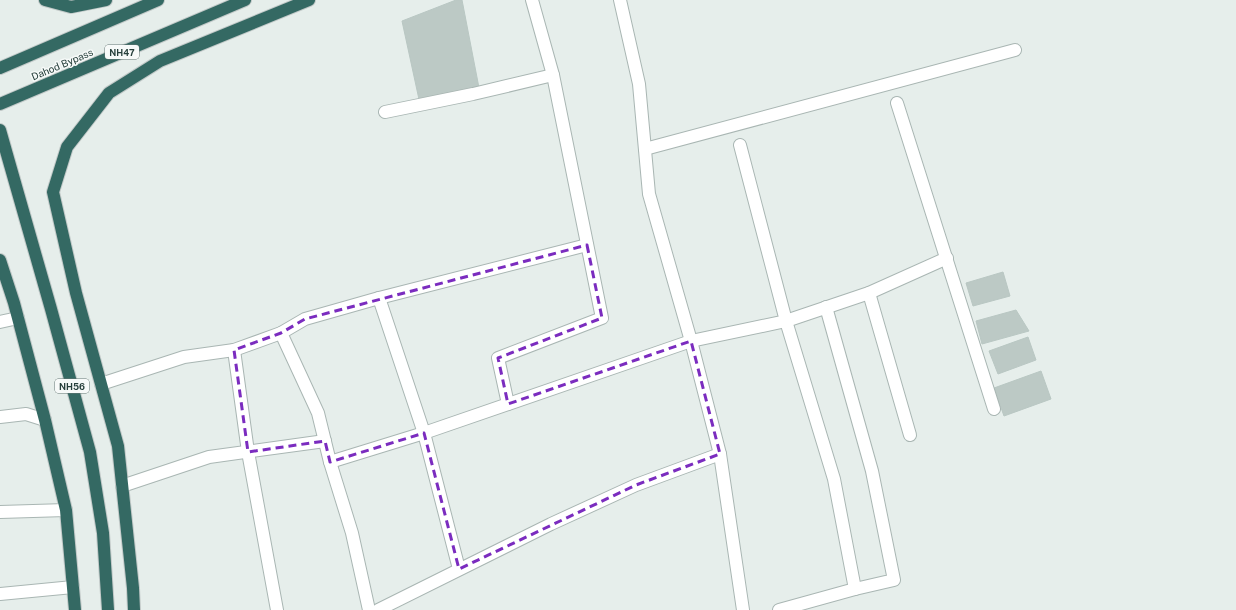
<svg xmlns="http://www.w3.org/2000/svg" width="1236" height="610" viewBox="0 0 1236 610" font-family="'Public Sans',sans-serif">
<style>
.building{fill:#bcc9c5;stroke:#b9c7c3}
.lines{fill:none;stroke-linecap:round;stroke-linejoin:round}
.street-casing{stroke:#a9b6b3;stroke-width:14}
.highway-casing{stroke:#c2c9c8;stroke-width:14}
.street{stroke:#fff;stroke-width:12}
.highway{stroke:#346963;stroke-width:12}
.marked{fill:none;stroke:#7b2cbf;stroke-width:3;stroke-dasharray:8 5;stroke-linejoin:round}
.labels{text-anchor:middle;dominant-baseline:central;stroke-width:3;stroke-linejoin:round;paint-order:stroke}
.shield{fill:#f7faf9;stroke:#657774;stroke-width:1}
.shield-label{font-size:9px;font-weight:bold;fill:#263f3b}
.street-label{font-size:10px;fill:#263f3b;stroke:#f7faf9}
</style>
<rect width="100%" height="100%" fill="#e6eeeb"/>
<g class="building">
<path d="M456,0H462L480,93L420,104L402,21Z"/>
<path d="M1003,272L1010,296L973,306L966,283Z"/>
<path d="M1016,310L1029,331L982,344L976,321Z"/>
<path d="M1028,337L1036,360L998,374L989,351Z"/>
<path d="M1041,371L1051,399L1004,416L994,388Z"/>
</g>
<g class="lines">
<defs>
<g id="street">
<path d="M620,0L639,84L649,194L691,341L720,454L743,610"/>
<path d="M897,103L994,409"/>
<path d="M385,112L473,94L553,75"/>
<path d="M740,145L786,321L834,479L855,589"/>
<path d="M645,149L1015,50"/>
<path d="M869,293L910,435"/>
<path d="M379,298L424,433L459,569"/>
<path d="M0,322L18,318"/>
<path d="M281,333L318,413L330,462L352,533L369,610"/>
<path d="M234,350L248,452L277,610"/>
<path d="M101,384L184,357L234,350L281,333L305,319L379,298L587,245"/>
<path d="M508,404L498,358L602,318L553,75L532,0"/>
<path d="M0,417L26,414L45,420"/>
<path d="M330,462L424,433L691,341L786,321L869,293L947,258"/>
<path d="M122,486L209,457L325,441"/>
<path d="M0,512L66,510"/>
<path d="M0,594L73,587"/>
<path d="M378,610L551,524L636,485L720,454"/>
<path d="M779,610L855,589L894,580L872,471L826,307"/>
</g>
<g id="highway">
<path d="M45,0L71,7L106,0"/>
<path d="M0,68L158,0"/>
<path d="M0,104L245,0"/>
<path d="M0,130L51,309L90,452L103,533L108,610"/>
<path d="M0,260L14,303L45,420L66,510L75,610"/>
<path d="M134,610L133,588L118,446L76,293L53,192L67,147L109,93L160,61L309,0"/>
</g>
</defs>
<use href="#street" class="street-casing"/>
<use href="#highway" class="highway-casing"/>
<use href="#street" class="street"/>
<use href="#highway" class="highway"/>
</g>
<path class="marked" d="M587,245L602,318L498,358L508,404L691,341L720,454L636,485L459,569L424,433L330,462L325,441L248,452L234,350L281,333L305,319Z"/>
<g class="labels">
<g class="shield">
<rect x="105" y="45" width="34" height="14" rx="3"/>
<rect x="55" y="379" width="34" height="14" rx="3"/>
</g>
<g class="shield-label">
<text x="122" y="52">NH47</text>
<text x="72" y="386">NH56</text>
</g>
<g class="street-label">
<text transform="translate(62 64) rotate(-23)">Dahod Bypass</text>
</g>
</g>
</svg>
